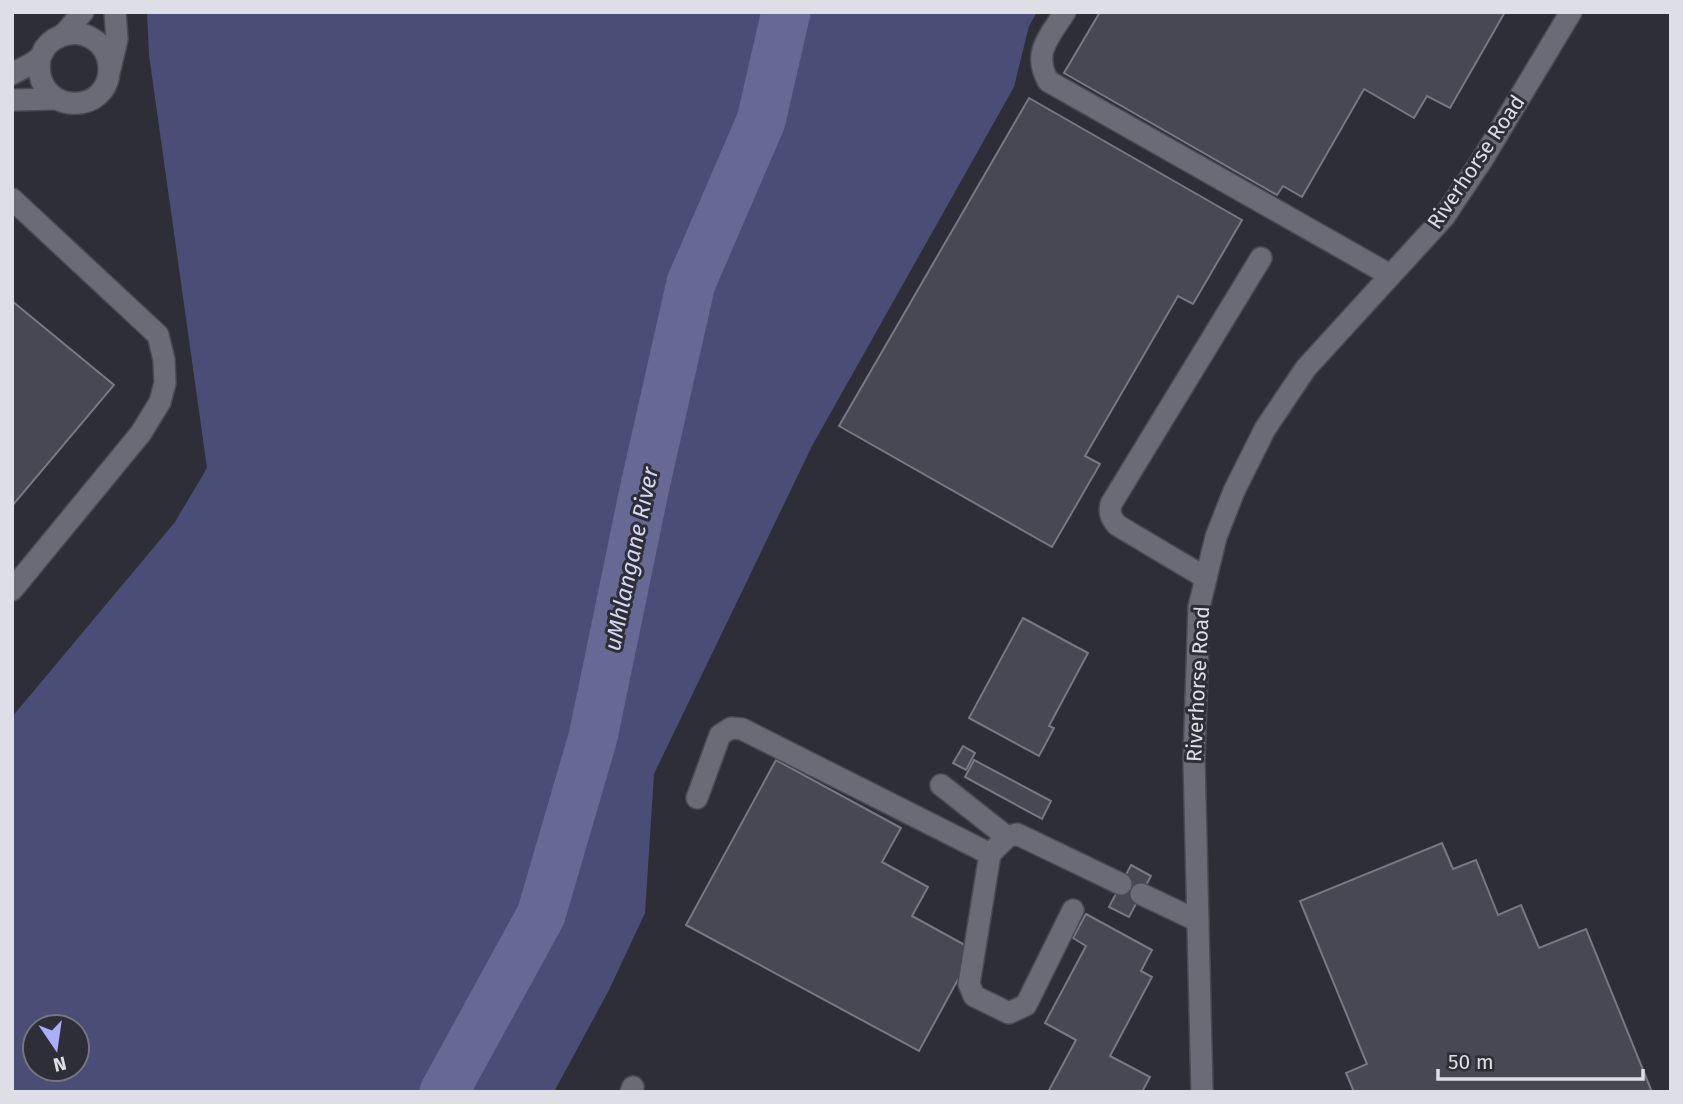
<svg xmlns="http://www.w3.org/2000/svg" width="1683" height="1104" viewBox="0 0 1683 1104" font-family="'Fira Sans',sans-serif">
<style>
.green{fill:#4a4d75;fill-rule:evenodd}
.lines{fill:none;stroke-linecap:round;stroke-linejoin:round}
.river{stroke:#666993;stroke-width:49}
.building{fill:#474853;stroke:#777884;stroke-width:2}
.minor-casing{stroke:#494a53;stroke-width:24}
.minor{stroke:#6a6b77;stroke-width:21}
.labels{text-anchor:middle;dominant-baseline:central;stroke-width:6;stroke-linejoin:round;paint-order:stroke}
.street-label{font-size:21px;fill:#dedfe6;stroke:#2d2e38}
.water-label{font-size:23px;font-style:italic;fill:#d5d8f4;stroke:#2d2e38}
</style>
<rect width="100%" height="100%" fill="#2d2e38"/>
<path class="green" d="M147,12H1037L1029,26L1014,87L812,446L654,774L645,913L609,990L554,1092H12V717L175,522L207,468L149,55ZM35,1027H77V1069H35Z"/>
<g class="lines">
<path class="river" d="M444,1092L541,915L593,737L645,486L691,283L761,121L786,12"/>
</g>
<g class="building">
<path d="M1100,12H1505L1450,108L1427,96L1414,118L1364,89L1302,197L1283,186L1277,195L1064,73Z"/>
<path d="M1029,98L1242,220L1193,304L1178,296L1085,456L1100,464L1052,547L839,426Z"/>
<path d="M12,301L114,385L12,506Z"/>
<path d="M1023,618L1088,653L1049,726L1054,728L1039,756L969,718Z"/>
<path d="M963,746L975,753L966,770L953,763Z"/>
<path d="M776,760L901,828L882,862L928,887L912,916L974,950L919,1051L686,925Z"/>
<path d="M974,760L1051,801L1042,819L965,777Z"/>
<path d="M1442,843L1453,869L1476,860L1498,915L1521,905L1539,948L1586,929L1652,1092H1354L1346,1073L1367,1064L1300,901Z"/>
<path d="M1131,865L1151,876L1129,917L1109,907Z"/>
<path d="M1086,914L1152,950L1141,971L1152,977L1110,1056L1150,1077L1142,1092H1048L1076,1040L1045,1023L1086,946L1073,938Z"/>
</g>
<g class="lines">
<defs>
<g id="minor">
<path d="M1065,12C1050,36 1032,52 1048,81L1390,275"/>
<path d="M64,34L83,12"/>
<path d="M110,69L117,39L115,12"/>
<path d="M12,74C20,69 34,64 40,57C42,55 43,51 45,48C56,33 78,29 93,39C103,45 108,55 109,66C112,118 31,116 40,58"/>
<path d="M12,100L55,99"/>
<path d="M12,199L158,335L164,360L165,383L160,402L141,433L12,590"/>
<path d="M1206,578L1117,525C1111,518 1109,513 1111,504L1261,258"/>
<path d="M941,785L1007,837"/>
<path d="M697,798L720,735L731,728L742,729L990,854"/>
<path d="M1141,894L1198,921"/>
<path d="M1073,910L1026,1005L1009,1013L974,996L969,984L990,854L1007,837L1017,834L1121,884"/>
<path d="M631,1092L633,1087"/>
<path d="M1202,1092L1194,759L1199,607L1216,537L1234,491L1265,429L1306,368L1444,217L1482,160L1571,12"/>
</g>
</defs>
<use href="#minor" class="minor-casing"/>
<use href="#minor" class="minor"/>
</g>
<g class="labels">
<g class="street-label">
<text transform="translate(1476 162) rotate(-56)">Riverhorse Road</text>
<text transform="translate(1198 684) rotate(-87)">Riverhorse Road</text>
</g>
<g class="water-label">
<text transform="translate(631 559) rotate(-78)">uMhlangane River</text>
</g>
</g>
<rect width="1683" height="1104" fill="none" stroke="#dedfe6" stroke-width="28"/>
<g transform="translate(56 1048) rotate(167)"><circle r="33" fill="#2d2e38" stroke="#74757e" stroke-width="2"/>
<path d="M0-5L12 26L0 18L-12 26Z" fill="#abaffb"/>
<text y="-10" font-size="19" font-weight="bold" text-anchor="middle" fill="#dedfe6">N</text>
</g>
<path d="M1438 1069v10h205v-10" fill="none" stroke="#dedfe6" stroke-width="3.5"/>
<text x="1448" y="1069" font-size="21" fill="#dedfe6" stroke="#2d2e38" stroke-width="5" paint-order="stroke">50 m</text>
</svg>
